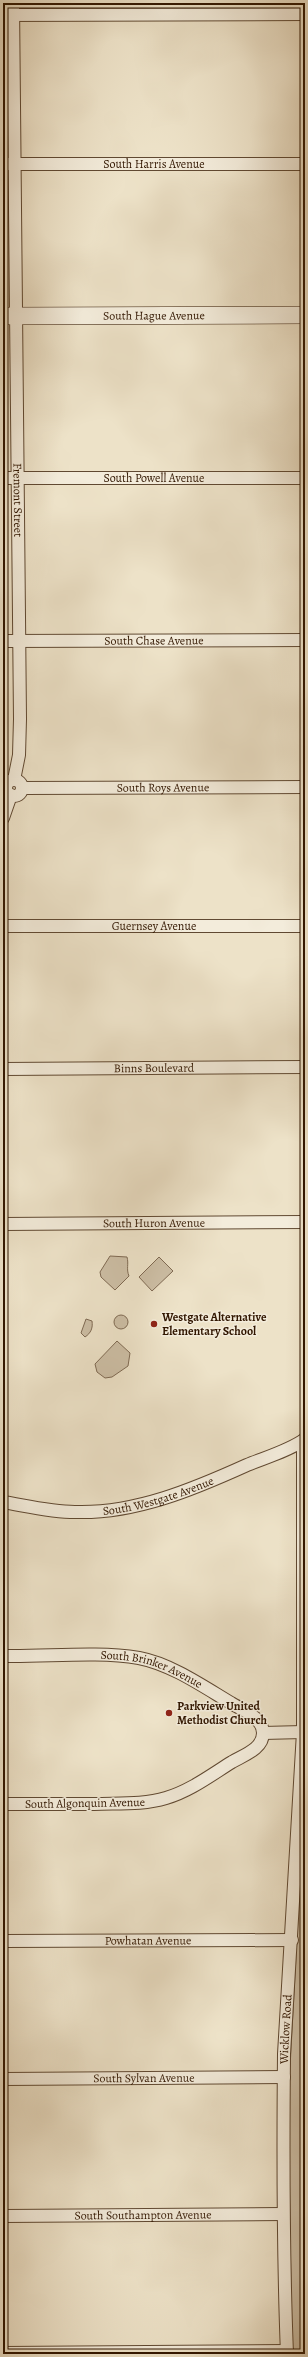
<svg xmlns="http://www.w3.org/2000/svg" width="308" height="2357" viewBox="0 0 308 2357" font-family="Alegreya,serif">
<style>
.green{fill:#cdbfa6;stroke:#7f6a53}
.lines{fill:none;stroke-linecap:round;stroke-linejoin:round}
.minor-casing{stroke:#604932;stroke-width:14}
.secondary-casing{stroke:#311600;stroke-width:18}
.minor{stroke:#f3ecdb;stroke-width:12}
.secondary{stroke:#f3ecdb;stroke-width:17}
.poi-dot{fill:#8f2418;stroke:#f3ecdb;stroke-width:1.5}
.labels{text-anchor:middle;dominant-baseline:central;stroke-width:3;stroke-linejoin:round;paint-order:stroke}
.street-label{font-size:12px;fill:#311600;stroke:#f3ecdb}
.poi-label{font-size:12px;font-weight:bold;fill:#311600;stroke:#f3ecdb;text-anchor:start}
</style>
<rect width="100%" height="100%" fill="#ede2c8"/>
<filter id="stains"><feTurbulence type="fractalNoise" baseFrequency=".005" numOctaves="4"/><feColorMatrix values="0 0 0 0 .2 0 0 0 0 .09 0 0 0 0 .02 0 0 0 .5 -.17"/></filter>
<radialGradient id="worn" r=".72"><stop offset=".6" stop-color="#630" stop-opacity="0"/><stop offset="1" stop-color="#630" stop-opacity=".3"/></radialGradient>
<g class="green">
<path d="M110,1256L127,1257C129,1264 126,1269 129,1276L115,1290L101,1277L100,1272Z"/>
<path d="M159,1257L173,1271L152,1291L139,1277Z"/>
<circle cx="121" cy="1322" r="7"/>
<path d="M86,1319L92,1321C93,1328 91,1333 85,1337L81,1333Z"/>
<path d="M117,1341L130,1353L128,1366L112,1377L105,1378L97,1372L95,1364Z"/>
<path d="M305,1789V2354H292L288,2105Z"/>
</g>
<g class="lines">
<defs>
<g id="minor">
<path id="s1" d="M13,3L20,719L19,755L14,780"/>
<path d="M3,15L305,14"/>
<path id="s2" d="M3,164H305"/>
<path id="s3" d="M3,478H305"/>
<path id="s4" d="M3,641L305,640"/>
<circle cx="14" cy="788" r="8"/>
<path id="s5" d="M22,788L305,787"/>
<path d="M3,818L11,795"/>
<path id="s6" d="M3,926H305"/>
<path id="s7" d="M3,1069L305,1067"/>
<path id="s8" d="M3,1224L305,1222"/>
<path id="s9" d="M3,1502C27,1506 51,1512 75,1512C135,1514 194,1489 247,1465C264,1458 291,1450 305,1439"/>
<path id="s10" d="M3,1656C48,1657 95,1651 139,1658C171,1664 204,1687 231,1703C242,1710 263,1717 263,1733C263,1749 244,1755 232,1762C211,1775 190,1791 166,1798C143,1805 118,1803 94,1804C64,1804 33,1804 3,1804"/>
<path d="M263,1733L303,1732"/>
<path id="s11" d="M3,1941L292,1940"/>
<path id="s12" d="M3,2079L284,2077"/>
<path id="s13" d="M3,2216L283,2214"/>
<path d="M3,2353L287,2351"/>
<path id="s14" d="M287,2354C283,2254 283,2154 284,2054L303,1732V1441"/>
</g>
<g id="secondary">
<path id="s15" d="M3,316L305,315"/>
</g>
</defs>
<use href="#minor" class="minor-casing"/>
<use href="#secondary" class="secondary-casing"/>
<use href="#minor" class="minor"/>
<use href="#secondary" class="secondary"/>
</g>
<g class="poi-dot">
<circle cx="154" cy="1324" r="4"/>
<circle cx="169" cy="1713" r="4"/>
</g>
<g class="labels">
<g class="street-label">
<text stroke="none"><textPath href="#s2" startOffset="151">South Harris Avenue</textPath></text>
<text stroke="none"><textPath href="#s15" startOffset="151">South Hague Avenue</textPath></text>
<text stroke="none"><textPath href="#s3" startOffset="151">South Powell Avenue</textPath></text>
<text stroke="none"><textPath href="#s1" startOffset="497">Fremont Street</textPath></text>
<text stroke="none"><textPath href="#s4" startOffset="151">South Chase Avenue</textPath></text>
<text stroke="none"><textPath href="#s5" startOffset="141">South Roys Avenue</textPath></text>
<text stroke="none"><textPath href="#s6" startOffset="151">Guernsey Avenue</textPath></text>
<text stroke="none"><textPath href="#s7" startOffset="151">Binns Boulevard</textPath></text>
<text stroke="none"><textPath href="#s8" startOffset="151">South Huron Avenue</textPath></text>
<text stroke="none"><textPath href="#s9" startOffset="158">South Westgate Avenue</textPath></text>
<text stroke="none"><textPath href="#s10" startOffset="151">South Brinker Avenue</textPath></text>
<text transform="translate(85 1803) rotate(-1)">South Algonquin Avenue</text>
<text stroke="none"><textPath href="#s11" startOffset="145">Powhatan Avenue</textPath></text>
<text stroke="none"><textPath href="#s14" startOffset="325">Wicklow Road</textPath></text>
<text stroke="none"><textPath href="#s12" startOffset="141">South Sylvan Avenue</textPath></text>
<text stroke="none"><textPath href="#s13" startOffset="140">South Southampton Avenue</textPath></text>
</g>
<g class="poi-label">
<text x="162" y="1317">Westgate Alternative<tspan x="162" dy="14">Elementary School</tspan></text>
<text x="177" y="1706">Parkview United<tspan x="177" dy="14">Methodist Church</tspan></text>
</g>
</g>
<rect width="308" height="2357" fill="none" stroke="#ede2c8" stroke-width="16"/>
<rect x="4" y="4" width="300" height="2349" fill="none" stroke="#311600" stroke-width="2"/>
<rect x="8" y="8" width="292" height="2341" fill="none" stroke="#311600"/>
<rect width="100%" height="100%" filter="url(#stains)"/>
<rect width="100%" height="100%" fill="url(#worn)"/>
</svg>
